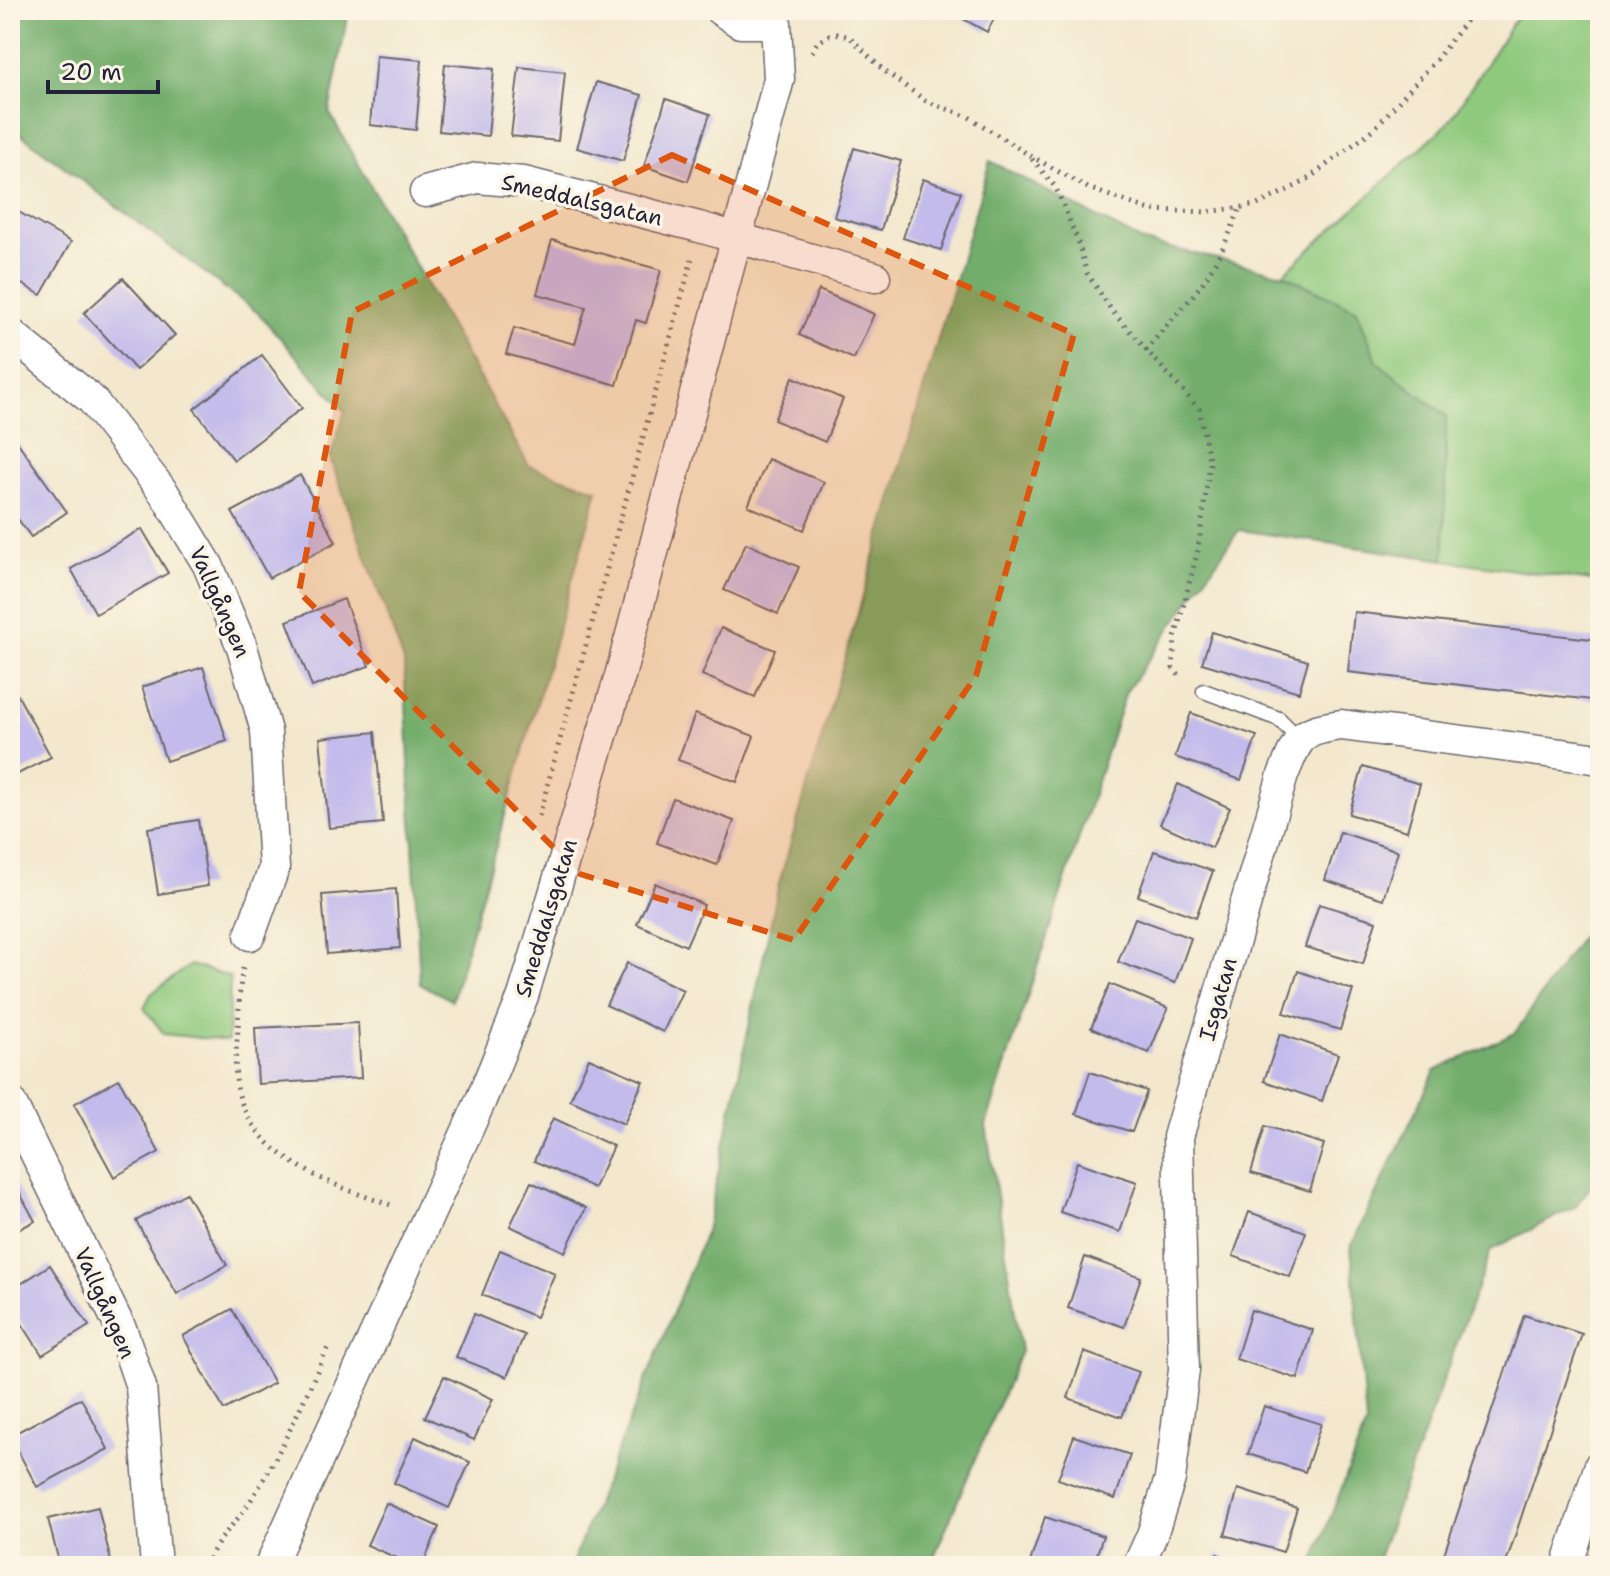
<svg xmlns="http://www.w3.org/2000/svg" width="1610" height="1576" viewBox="0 0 1610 1576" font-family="'Shantell Sans',sans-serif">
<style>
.green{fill:#8fc97d;stroke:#58765c;stroke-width:2}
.forest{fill:#73ad6c;stroke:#4a6854;stroke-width:2}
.building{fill:#c3bbeb}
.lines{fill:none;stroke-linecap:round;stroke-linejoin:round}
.lane-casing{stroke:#6b676e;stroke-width:17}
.street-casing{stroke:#6b676e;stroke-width:33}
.path{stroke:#6b676e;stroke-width:5;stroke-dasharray:2 6;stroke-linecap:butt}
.lane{stroke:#fff;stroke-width:14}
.street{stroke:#fff;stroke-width:30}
.marked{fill:#de560e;fill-opacity:0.2;stroke:#de560e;stroke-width:6;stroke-dasharray:16 10;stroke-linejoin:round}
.labels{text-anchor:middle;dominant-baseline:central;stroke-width:7;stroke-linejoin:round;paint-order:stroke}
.street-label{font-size:22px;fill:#22223b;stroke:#fcf5e5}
</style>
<rect width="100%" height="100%" fill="#fcf5e5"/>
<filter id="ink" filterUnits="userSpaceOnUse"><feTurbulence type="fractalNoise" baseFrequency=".0125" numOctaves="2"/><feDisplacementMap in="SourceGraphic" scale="16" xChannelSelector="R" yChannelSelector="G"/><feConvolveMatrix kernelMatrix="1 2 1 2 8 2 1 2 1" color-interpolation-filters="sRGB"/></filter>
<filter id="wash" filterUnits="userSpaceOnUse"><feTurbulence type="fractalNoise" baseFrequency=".006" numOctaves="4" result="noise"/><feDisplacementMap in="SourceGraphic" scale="32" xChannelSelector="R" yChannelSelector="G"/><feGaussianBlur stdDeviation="1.8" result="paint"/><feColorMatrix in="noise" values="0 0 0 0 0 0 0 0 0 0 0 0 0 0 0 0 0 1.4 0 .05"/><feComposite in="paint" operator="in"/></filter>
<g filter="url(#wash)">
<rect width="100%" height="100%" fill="#f3e8cd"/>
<g class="green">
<path d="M1521,10H1600V582L1444,560L1446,416L1377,362L1357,310L1283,274L1448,123Z"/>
<path d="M190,965L230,977L228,1041L164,1034L144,1008L151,994Z"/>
</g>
<g class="forest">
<path d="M10,10H349L329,112L529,466L598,490L452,1000L420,984L404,662L330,458L345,411L258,313L10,126Z"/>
<path d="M990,161L1144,242L1283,274L1357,310L1377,362L1446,416L1444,560L1239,530L1126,692L986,1125L1021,1351L930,1566H571L706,1231L779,883Z"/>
<path d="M1600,909V1174L1575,1207L1491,1250L1375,1566H1312L1366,1424L1351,1246L1435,1071L1515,1033Z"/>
</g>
<g id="blocks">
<g class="building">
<path d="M947,10H999L987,32Z"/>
<path d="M376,56L422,60L416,130L370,125Z"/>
<path d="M445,64L494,69L488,136L439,131Z"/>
<path d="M519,67L565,72L558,141L511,136Z"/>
<path d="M596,82L642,95L623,161L577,148Z"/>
<path d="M666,99L710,114L688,181L644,166Z"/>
<path d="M854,148L901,161L881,230L834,217Z"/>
<path d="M923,179L961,192L941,250L903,238Z"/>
<path d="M10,207L71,242L41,295L10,277Z"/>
<path d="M552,240L661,270L646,323L636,320L617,385L506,354L514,328L575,344L586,307L537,294Z"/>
<path d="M123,278L175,335L136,370L84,313Z"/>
<path d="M819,290L874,314L854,359L799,335Z"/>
<path d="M262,355L302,408L234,460L194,409Z"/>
<path d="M793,377L843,399L825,442L774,420Z"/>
<path d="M16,440L67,512L31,537L10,508V445Z"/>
<path d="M768,459L824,482L804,530L748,506Z"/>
<path d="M300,475L336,542L269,578L232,512Z"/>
<path d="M142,529L168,573L96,614L71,569Z"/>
<path d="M746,543L799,567L778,614L724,590Z"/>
<path d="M344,599L369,666L312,687L287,621Z"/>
<path d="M1354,612L1600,640V701L1348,672Z"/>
<path d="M721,628L775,650L755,697L702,675Z"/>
<path d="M1212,632L1308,661L1299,692L1202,663Z"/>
<path d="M203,667L227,741L166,761L142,687Z"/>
<path d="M16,692L51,757L10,778V695Z"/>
<path d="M1191,713L1257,736L1241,780L1175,757Z"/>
<path d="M695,714L754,736L737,782L678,760Z"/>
<path d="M375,732L383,823L329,828L320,738Z"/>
<path d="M1363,767L1420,784L1407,831L1349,814Z"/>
<path d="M1178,784L1230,808L1212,848L1160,824Z"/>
<path d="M673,798L734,821L717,865L657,843Z"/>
<path d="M198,820L208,886L158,894L148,828Z"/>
<path d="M1340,832L1398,851L1383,899L1325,880Z"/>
<path d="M1154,851L1213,871L1196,917L1138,896Z"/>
<path d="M655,883L704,905L686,946L637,924Z"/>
<path d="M396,889L400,948L327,954L322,895Z"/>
<path d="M1319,904L1376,921L1363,964L1305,947Z"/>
<path d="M1135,918L1191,938L1175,983L1118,962Z"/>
<path d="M627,963L683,990L663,1032L606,1005Z"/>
<path d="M1298,971L1353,990L1340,1030L1284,1013Z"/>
<path d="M1110,984L1168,1008L1149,1053L1091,1028Z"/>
<path d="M358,1023L361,1078L258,1084L255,1028Z"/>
<path d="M1280,1034L1338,1054L1322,1101L1264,1081Z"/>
<path d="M589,1058L643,1081L624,1124L570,1100Z"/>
<path d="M1090,1072L1147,1091L1132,1132L1076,1114Z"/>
<path d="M119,1079L159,1152L114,1177L74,1104Z"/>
<path d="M553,1118L613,1146L594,1188L534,1161Z"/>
<path d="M1265,1126L1324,1144L1310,1191L1251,1173Z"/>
<path d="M1077,1162L1137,1182L1120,1232L1060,1212Z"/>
<path d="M10,1175L35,1221L10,1234Z"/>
<path d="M531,1182L586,1208L565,1252L510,1226Z"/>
<path d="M186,1193L227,1265L177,1294L136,1221Z"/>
<path d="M1249,1212L1306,1232L1290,1277L1233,1256Z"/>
<path d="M500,1250L555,1273L536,1317L482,1295Z"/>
<path d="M1085,1257L1141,1277L1124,1327L1068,1308Z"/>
<path d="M50,1265L89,1326L42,1355L10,1305V1291Z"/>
<path d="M232,1309L274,1383L224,1410L183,1336Z"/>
<path d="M1251,1310L1313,1330L1298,1379L1236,1359Z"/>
<path d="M474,1314L524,1335L507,1377L456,1357Z"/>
<path d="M1524,1315L1582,1334L1505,1566H1440Z"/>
<path d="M1084,1352L1139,1372L1122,1417L1068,1398Z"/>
<path d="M444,1376L493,1399L474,1440L425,1417Z"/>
<path d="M81,1398L108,1449L37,1487L10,1436Z"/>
<path d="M1264,1406L1321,1424L1305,1472L1248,1454Z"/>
<path d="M1074,1436L1130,1455L1115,1499L1058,1479Z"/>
<path d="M415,1437L470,1462L449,1508L394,1483Z"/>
<path d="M1238,1489L1297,1508L1283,1552L1225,1535Z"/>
<path d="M386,1503L439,1527L422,1566H415L367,1545Z"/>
<path d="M98,1507L112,1566H60L48,1519Z"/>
<path d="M1045,1517L1103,1536L1093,1566H1044L1030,1562Z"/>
<path d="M1217,1554L1248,1566H1213Z"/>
</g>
</g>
</g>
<g filter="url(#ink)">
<use href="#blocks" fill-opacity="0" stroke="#6b676e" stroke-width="2"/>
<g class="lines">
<defs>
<path id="lane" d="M1204,691L1279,719L1299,739"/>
<g id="street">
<path d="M425,192L477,178L524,182L699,227L875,277"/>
<path d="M10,333L92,400L164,493L208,565L242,647L266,731L274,868L250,935"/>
<path d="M10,1101L122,1331L141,1387L156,1566"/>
<path d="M270,1566L481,1100L523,996L620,676L779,79L776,23H740L720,10"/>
<path d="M1138,1566L1152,1535L1170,1479L1184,1370L1178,1137L1283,775C1299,737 1298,731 1341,725L1600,759"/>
<path d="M1567,1566L1600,1465"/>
</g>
</defs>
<use href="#lane" class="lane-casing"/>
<use href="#street" class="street-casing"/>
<g class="path">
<path d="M812,52L817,43L829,35L838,34L850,37L883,70L926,101L969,117L1029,155L1088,188L1150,210L1207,212L1257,205L1304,182L1374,129L1436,60L1474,10"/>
<path d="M1032,159L1056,188L1077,239L1087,273L1112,311L1199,409L1210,463L1198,550L1175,638L1173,668L1182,679"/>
<path d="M1146,351C1162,329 1182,310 1199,288C1217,263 1229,236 1240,208"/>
<path d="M539,816L692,259"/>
<path d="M243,968C239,987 239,1009 238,1029C237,1045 234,1062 236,1078C243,1155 332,1186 394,1206"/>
<path d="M206,1566C215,1540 237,1523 251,1500C282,1452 305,1397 329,1345"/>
</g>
<use href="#lane" class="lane"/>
<use href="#street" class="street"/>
</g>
</g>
<path class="marked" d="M672,155L1074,334L976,676L794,940L580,874L299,592L352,312Z"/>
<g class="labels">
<g class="street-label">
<text transform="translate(582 200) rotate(13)">Smeddalsgatan</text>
<text transform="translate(220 602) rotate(66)">Vallgången</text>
<text transform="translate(546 918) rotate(-73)">Smeddalsgatan</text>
<text transform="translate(1218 999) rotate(-74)">Isgatan</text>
<text transform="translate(105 1303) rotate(66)">Vallgången</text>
</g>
</g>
<rect width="1610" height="1576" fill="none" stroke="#fcf5e5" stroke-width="40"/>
<path d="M48 80v12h110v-12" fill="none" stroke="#22223b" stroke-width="4"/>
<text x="60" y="80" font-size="24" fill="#22223b" stroke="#fcf5e5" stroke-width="6" paint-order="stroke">20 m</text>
</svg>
